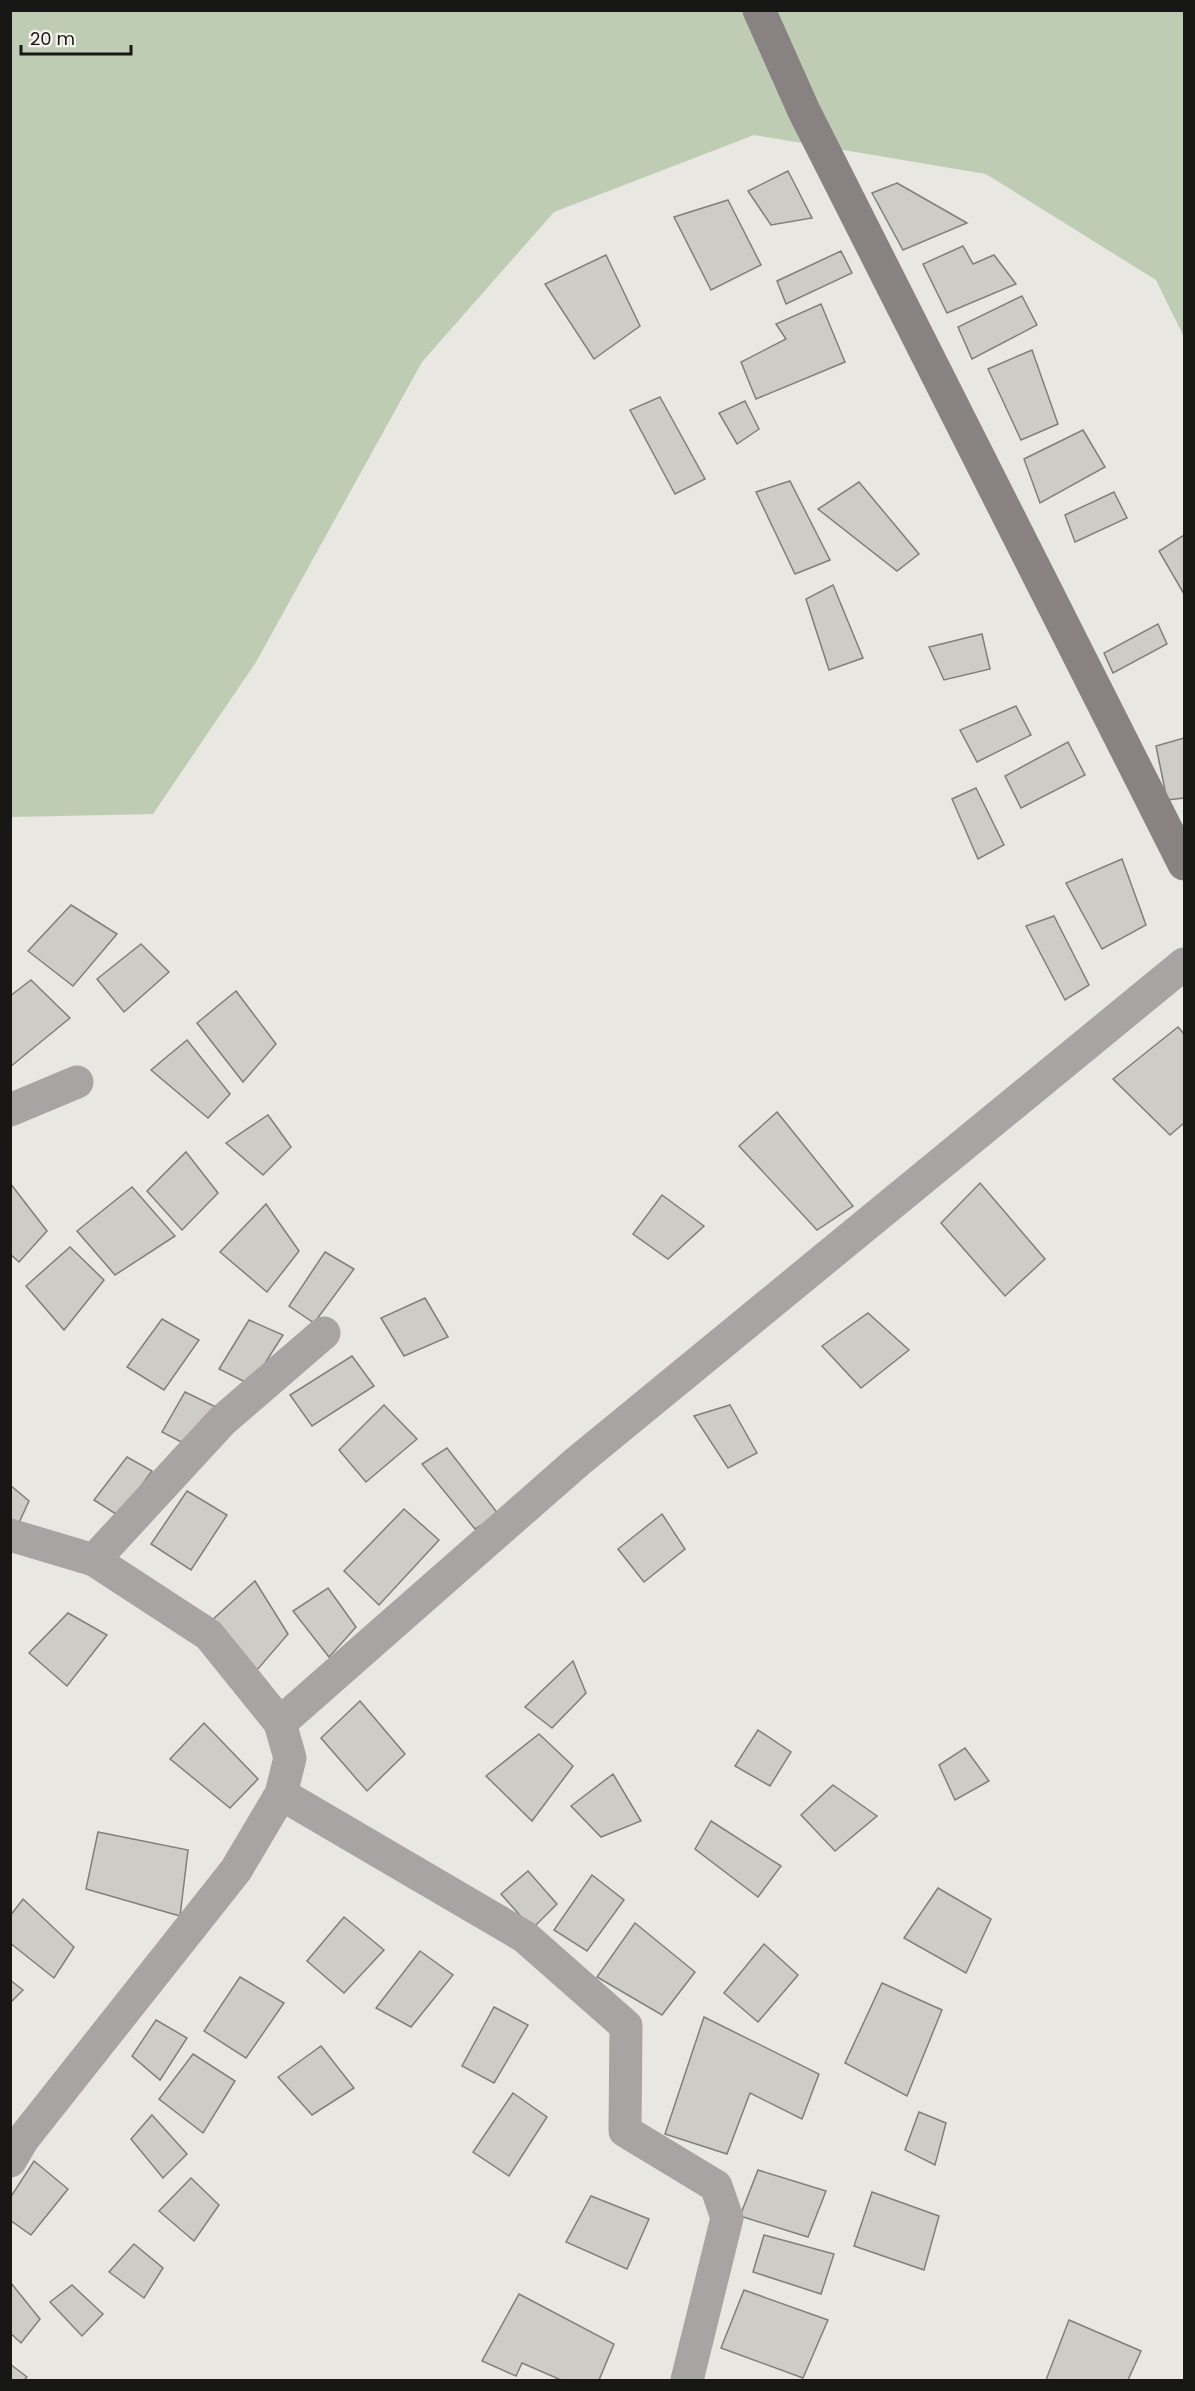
<svg xmlns="http://www.w3.org/2000/svg" width="1195" height="2391" viewBox="0 0 1195 2391" font-family="Poppins,sans-serif">
<style>
.green{fill:#bdccb3}
.building{fill:#cdccc6;stroke:#807f79;stroke-width:1.5}
.lines{fill:none;stroke-linecap:round;stroke-linejoin:round}
.street{stroke:#a7a4a3;stroke-width:33}
.secondary{stroke:#888382;stroke-width:33}
</style>
<rect width="100%" height="100%" fill="#e8e7e1"/>
<path class="green" d="M10,11H1184V337L1156,280L986,174L754,135L554,212L422,362L256,662L153,814L11,817Z"/>
<g class="building">
<path d="M788,171L812,218L771,225L748,191Z"/>
<path d="M897,183L967,223L903,250L872,193Z"/>
<path d="M728,200L761,265L711,290L674,217Z"/>
<path d="M963,246L973,264L994,255L1016,284L947,313L923,264Z"/>
<path d="M841,251L852,273L786,304L777,281Z"/>
<path d="M606,255L640,326L594,359L545,284Z"/>
<path d="M1022,296L1037,325L972,359L958,327Z"/>
<path d="M821,304L845,362L756,399L741,362L786,339L776,324Z"/>
<path d="M1032,350L1058,424L1021,440L988,369Z"/>
<path d="M660,397L705,479L675,494L630,410Z"/>
<path d="M745,401L759,429L737,444L719,413Z"/>
<path d="M1083,430L1105,467L1040,503L1024,459Z"/>
<path d="M790,481L830,560L795,574L756,492Z"/>
<path d="M859,482L919,554L897,571L818,509Z"/>
<path d="M1114,492L1127,518L1075,542L1065,515Z"/>
<path d="M1184,535V594L1159,551Z"/>
<path d="M833,585L863,658L829,670L806,599Z"/>
<path d="M1158,624L1167,644L1113,673L1104,653Z"/>
<path d="M982,634L990,669L944,680L929,647Z"/>
<path d="M1016,706L1031,735L977,762L960,730Z"/>
<path d="M1184,738V798L1167,800L1156,746Z"/>
<path d="M1068,742L1085,775L1021,808L1005,776Z"/>
<path d="M976,788L1004,845L978,859L952,799Z"/>
<path d="M1122,859L1146,925L1102,949L1066,883Z"/>
<path d="M71,905L117,934L73,986L28,951Z"/>
<path d="M1054,916L1089,985L1065,1000L1026,926Z"/>
<path d="M141,944L169,972L124,1012L97,979Z"/>
<path d="M31,980L70,1018L10,1067V996Z"/>
<path d="M236,991L276,1044L243,1082L197,1023Z"/>
<path d="M1178,1027L1184,1034V1123L1170,1135L1113,1079Z"/>
<path d="M187,1040L230,1094L208,1118L151,1070Z"/>
<path d="M777,1112L853,1206L817,1230L739,1146Z"/>
<path d="M268,1115L291,1147L263,1175L226,1143Z"/>
<path d="M186,1152L218,1193L182,1230L147,1191Z"/>
<path d="M10,1183L47,1231L19,1262L10,1254Z"/>
<path d="M980,1183L1045,1259L1005,1296L941,1223Z"/>
<path d="M132,1187L175,1236L115,1275L77,1231Z"/>
<path d="M662,1195L704,1226L668,1259L633,1234Z"/>
<path d="M266,1204L299,1251L267,1292L220,1252Z"/>
<path d="M70,1247L104,1280L64,1330L26,1286Z"/>
<path d="M325,1252L354,1269L314,1323L289,1306Z"/>
<path d="M425,1298L448,1337L404,1356L381,1318Z"/>
<path d="M868,1313L909,1350L861,1388L822,1346Z"/>
<path d="M162,1319L199,1340L164,1390L127,1367Z"/>
<path d="M249,1320L283,1335L251,1385L219,1369Z"/>
<path d="M352,1356L374,1386L312,1426L290,1395Z"/>
<path d="M185,1392L218,1408L189,1446L162,1432Z"/>
<path d="M384,1405L417,1439L366,1482L339,1450Z"/>
<path d="M730,1405L757,1453L728,1468L694,1416Z"/>
<path d="M447,1448L499,1515L475,1529L422,1464Z"/>
<path d="M127,1457L152,1471L119,1516L94,1500Z"/>
<path d="M10,1485L29,1501L18,1525L10,1520Z"/>
<path d="M187,1491L227,1515L191,1570L151,1544Z"/>
<path d="M404,1509L439,1540L379,1605L344,1571Z"/>
<path d="M662,1514L685,1549L644,1582L618,1549Z"/>
<path d="M255,1581L288,1634L257,1670L211,1621Z"/>
<path d="M328,1588L356,1627L329,1657L293,1611Z"/>
<path d="M68,1613L107,1635L67,1686L29,1653Z"/>
<path d="M573,1661L586,1693L552,1728L525,1707Z"/>
<path d="M360,1701L405,1754L367,1791L321,1738Z"/>
<path d="M204,1723L258,1779L230,1808L170,1759Z"/>
<path d="M758,1730L791,1752L770,1786L735,1766Z"/>
<path d="M539,1734L573,1766L532,1821L486,1776Z"/>
<path d="M965,1748L989,1781L955,1800L939,1765Z"/>
<path d="M613,1774L641,1821L601,1837L571,1806Z"/>
<path d="M833,1785L877,1816L835,1851L801,1815Z"/>
<path d="M711,1821L781,1866L758,1897L695,1849Z"/>
<path d="M98,1832L188,1850L180,1916L86,1889Z"/>
<path d="M528,1871L557,1904L532,1929L501,1894Z"/>
<path d="M592,1875L624,1900L587,1951L554,1930Z"/>
<path d="M938,1888L991,1919L966,1973L904,1938Z"/>
<path d="M23,1899L74,1947L54,1978L10,1943V1916Z"/>
<path d="M344,1917L384,1950L344,1993L307,1961Z"/>
<path d="M635,1923L695,1972L662,2015L597,1977Z"/>
<path d="M764,1944L798,1975L758,2022L724,1993Z"/>
<path d="M420,1951L453,1975L411,2027L376,2008Z"/>
<path d="M240,1977L284,2003L246,2058L204,2031Z"/>
<path d="M10,1980L23,1990L10,2003Z"/>
<path d="M882,1983L942,2010L907,2096L845,2063Z"/>
<path d="M494,2007L528,2025L494,2083L462,2066Z"/>
<path d="M704,2017L819,2074L802,2119L750,2093L727,2154L665,2134Z"/>
<path d="M156,2020L187,2038L160,2080L132,2056Z"/>
<path d="M321,2046L354,2088L312,2115L278,2077Z"/>
<path d="M193,2054L235,2081L203,2133L159,2099Z"/>
<path d="M513,2093L547,2117L509,2176L473,2152Z"/>
<path d="M919,2112L946,2123L935,2165L905,2150Z"/>
<path d="M152,2115L187,2154L163,2178L131,2139Z"/>
<path d="M34,2161L68,2189L31,2235L10,2220V2198Z"/>
<path d="M758,2170L826,2191L808,2237L740,2216Z"/>
<path d="M191,2178L219,2205L194,2241L159,2211Z"/>
<path d="M872,2192L939,2216L924,2270L854,2246Z"/>
<path d="M591,2196L649,2219L627,2269L566,2242Z"/>
<path d="M764,2235L834,2254L821,2294L753,2272Z"/>
<path d="M134,2244L163,2268L144,2298L109,2272Z"/>
<path d="M11,2283L40,2319L21,2343L10,2333Z"/>
<path d="M72,2285L103,2314L82,2336L50,2302Z"/>
<path d="M744,2290L828,2320L803,2378L721,2348Z"/>
<path d="M519,2294L614,2344L599,2380H561L522,2363L516,2376L482,2361Z"/>
<path d="M1069,2320L1141,2351L1128,2380H1046Z"/>
<path d="M10,2364L27,2377L24,2380H10Z"/>
</g>
<g class="lines">
<g class="street">
<path d="M10,1110L77,1082"/>
<path d="M10,1535L94,1560L209,1635L280,1723L290,1758L281,1794L236,1870L23,2139L10,2161"/>
<path d="M94,1560L222,1421L324,1333"/>
<path d="M280,1723L577,1462L1184,964"/>
<path d="M281,1794L525,1937L626,2026L625,2131L716,2186L727,2218L687,2380"/>
</g>
<path class="secondary" d="M759,10L804,111L1184,864"/>
</g>
<rect width="1195" height="2391" fill="none" stroke="#171715" stroke-width="24"/>
<path d="M21 45v9h110v-9" fill="none" stroke="#171715" stroke-width="3"/>
<text x="30" y="45" font-size="18" fill="#171715" stroke="#f5f4ee" stroke-width="4.5" paint-order="stroke">20 m</text>
</svg>
